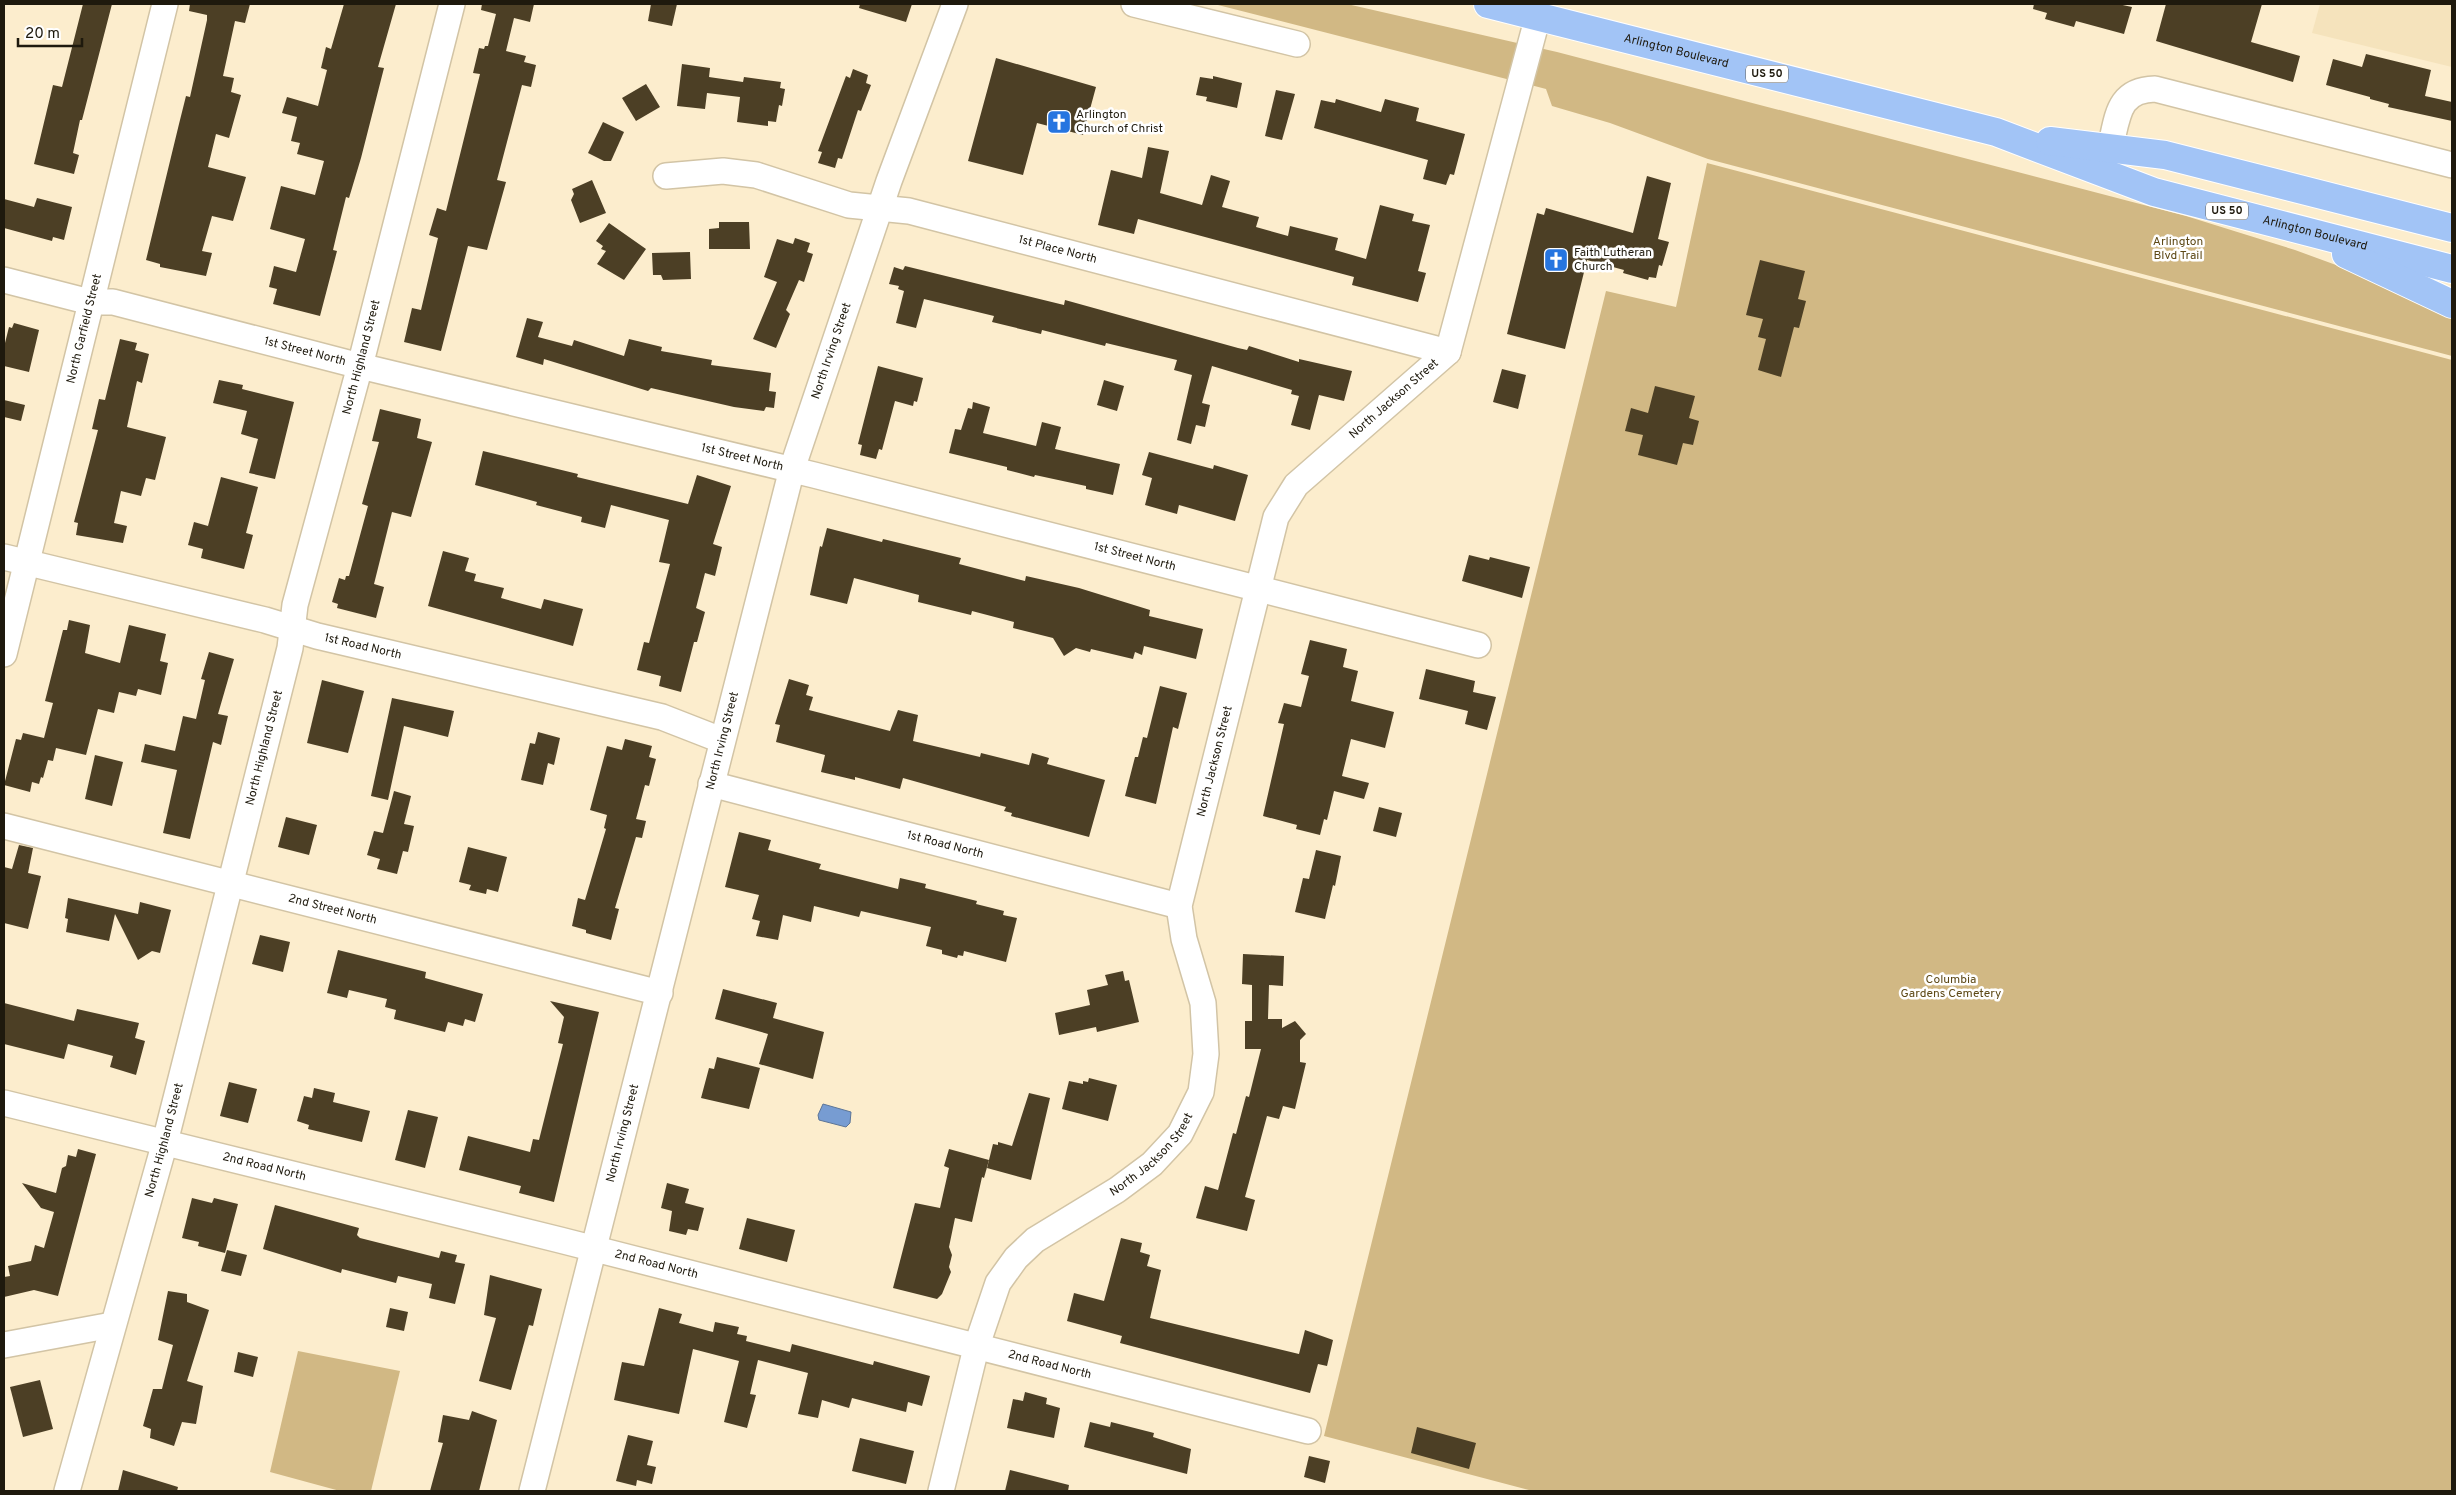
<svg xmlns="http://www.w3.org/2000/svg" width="2456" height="1495" viewBox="0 0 2456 1495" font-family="Overpass,sans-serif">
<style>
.built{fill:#f5e3bc}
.green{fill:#d1b884}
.water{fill:#779cd2;stroke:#5c7597}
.building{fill:#4c3f25}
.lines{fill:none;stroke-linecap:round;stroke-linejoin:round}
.minor-casing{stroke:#d2c4a5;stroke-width:28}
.trunk-casing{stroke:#fff;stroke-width:30}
.minor{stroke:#fff;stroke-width:25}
.trunk{stroke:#a2c4f6;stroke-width:28}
.labels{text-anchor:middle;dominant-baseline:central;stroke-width:5;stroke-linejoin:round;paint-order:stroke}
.shield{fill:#fff;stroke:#625e56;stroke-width:1}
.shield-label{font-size:11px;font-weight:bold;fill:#1e190d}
.street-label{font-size:12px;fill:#1e190d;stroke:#fff}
.poi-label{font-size:12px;fill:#1e190d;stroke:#fff;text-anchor:start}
.park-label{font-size:12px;fill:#5d4815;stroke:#fff}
</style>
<rect width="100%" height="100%" fill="#fcedcd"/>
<path class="built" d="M2320,4H2452V67L2312,33Z"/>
<g class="green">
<path d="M1214,4H1347L1557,52L2186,216L2295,250L2377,280L2452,314V356L1708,159L1610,123L1552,106L1546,89Z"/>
<path d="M1707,163L2452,360V1491H1533L1324,1436L1606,291L1676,307Z"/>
<path d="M298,1351L400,1371L371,1491H340L270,1472Z"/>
</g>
<path class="water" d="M823,1104L851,1112L850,1123L846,1127L819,1120L818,1115Z"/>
<g class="building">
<path d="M83,4H112L82,120H80L73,153L79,155L74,174L34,164L53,85L62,87Z"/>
<path d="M190,4H250L245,23L235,21L223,76L234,78L231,92L241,95L229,138L216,134L208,167L246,177L233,221L212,216L202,251L212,253L206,276L160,267V264L146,260L179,124L186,96L190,97L207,20V15L189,11Z"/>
<path d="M344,4H396L378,67L384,68L361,158L349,198L346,197L337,233L333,250L337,251L320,316L273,304L277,289L269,287L274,266L296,272L305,239L270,229L281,186L315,195L324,161L297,154L300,143L291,141L297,117L282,113L287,97L318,106L327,70L321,68L326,47L331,49Z"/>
<path d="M482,4H534L530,22L514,18L506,51L526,56L524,62L536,65L531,87L522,85L497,180L506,182L487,250L468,246L441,351L404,342L412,308L421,310L438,238L429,235L437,208L446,211L480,74L473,73L479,48L484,49L485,46H488L496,14L481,10Z"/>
<path d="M651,4H677L672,26L648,21Z"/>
<path d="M860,4H912L906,22L859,8Z"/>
<path d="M2034,4H2118L2132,7L2124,34L2076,21L2074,27L2045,19L2047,13L2033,9Z"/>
<path d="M2166,4H2262L2251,42L2300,56L2293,82L2156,41Z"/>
<path d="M2366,54L2431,70L2425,96L2452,102V121L2388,107L2389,104L2370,99V97L2326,85L2333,59L2362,67Z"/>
<path d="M996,58L1096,87L1083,135L1037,123L1023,175L968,161Z"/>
<path d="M682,64L710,68L709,77L743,82L744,77L781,82L780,88L785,89L782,106L779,105L776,122L768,121V126L737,122L740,97L707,93L705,109L677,106Z"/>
<path d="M853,69L868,75L866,83L871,85L861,111L858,110L842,159L838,158L835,168L818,163L822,152L818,151L846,76L850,78Z"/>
<path d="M1213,76L1242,83L1237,108L1206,101L1207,97L1196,95L1200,77L1213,79Z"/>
<path d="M646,84L660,107L636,121L622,98Z"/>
<path d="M1276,90L1295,94L1282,140L1265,136Z"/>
<path d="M1336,99L1381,112L1385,99L1419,108L1416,121L1465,134L1454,175L1450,174L1446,185L1423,179L1428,160L1314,128L1321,100L1335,103Z"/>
<path d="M603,122L624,132L611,161H604L588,153Z"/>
<path d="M1148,147L1169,151L1160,193L1202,205L1211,175L1230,181L1222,207L1259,217L1256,227L1288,236L1290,226L1338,238L1335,250L1366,259L1380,205L1414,214L1412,221L1430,225L1418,271L1426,273L1418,302L1352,285L1354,277L1138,219L1134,234L1098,225L1111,170L1142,178Z"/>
<path d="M1647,176L1671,183L1658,239L1669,242L1662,266L1659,265L1656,278L1649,277L1648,280L1623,273L1624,270L1587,260L1565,349L1507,334L1537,213L1544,215L1546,208L1633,233Z"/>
<path d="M592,180L606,213L580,223L571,200L574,194L572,189Z"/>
<path d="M37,198L72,207L64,240L53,237L52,241L4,228V199L34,207Z"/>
<path d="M719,222H749L750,249H709V229L719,228Z"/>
<path d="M609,223L646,249L624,280L597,264L606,251L601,249L603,246L596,241Z"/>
<path d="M795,238L810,243L807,252L813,254L804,282L799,280L786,310L790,314L776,348L753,339L777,282L764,277L777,239L793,244Z"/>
<path d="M690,252L691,279L663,280L661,275H653L652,253Z"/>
<path d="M1760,260L1805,271L1798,299L1806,301L1799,328L1794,327L1781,377L1758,370L1766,339L1758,337L1763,319L1746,315Z"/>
<path d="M905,266L1064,305L1065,300L1238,348L1247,350L1249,346L1299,362V359L1352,371L1344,401L1319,395L1310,430L1291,425L1299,396L1291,394L1292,390L1212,366L1202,403L1210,405L1205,427L1196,425L1191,444L1177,440L1192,375L1174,370L1177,360L1106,343L1105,346L1042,330L1041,334L992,322L994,316L924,299L916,328L896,323L904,291L898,289L899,286L889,284L894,267L903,270Z"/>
<path d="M527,318L543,322L538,337L572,346L574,340L624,356L629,339L662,347L661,351L712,360L711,365L771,373L769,391L776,392L774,408L766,407L764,411L734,407L651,388L648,391L544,359L543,365L516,357Z"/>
<path d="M14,323L39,330L29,372L4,366V347L9,327L12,328Z"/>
<path d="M120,339L137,343L135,350L149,354L142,383L137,381L127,427L166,437L155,480L146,478L141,496L121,491L114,523L127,526L123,543L76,535L78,523L74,522L98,430L92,429L99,399L105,400Z"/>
<path d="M878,366L923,378L917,402L914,401L913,406L895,401L882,450L879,449L876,459L860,455L862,445L858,444Z"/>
<path d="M1502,369L1526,375L1518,409L1493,402Z"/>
<path d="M219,380L243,385L242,389L294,402L275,479L249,473L258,439L241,434L247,411L213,403Z"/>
<path d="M1104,380L1124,386L1117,411L1097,405Z"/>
<path d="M1655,386L1695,396L1689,418L1699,421L1693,445L1683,443L1677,465L1638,455L1643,435L1625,431L1631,408L1648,413Z"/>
<path d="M4,400L25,405L21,421L4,417Z"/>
<path d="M973,402L990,407L983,433L1036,446L1042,422L1061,427L1055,449L1120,464L1113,495L1086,489V486L1035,475L1034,477L1007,470V467L949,453L955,429L961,430L968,408L972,409Z"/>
<path d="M380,409L421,419L417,438L432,442L411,517L392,512L374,584L384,587L376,618L337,608L338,604L332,602L339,578L345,580L346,576H349L368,506L362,504L379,442L372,441Z"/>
<path d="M483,451L578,474L577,477L688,504L697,475L731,486L713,544L722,547L715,576L705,573L696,608L705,612L697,642H694L681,692L659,686L661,676L637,670L644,642L649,643L670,564L659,562L669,520L611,505L605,528L581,522L582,517L536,505L537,502L475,485Z"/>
<path d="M1149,452L1213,469L1214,465L1248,475L1235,521L1179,505L1177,514L1145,505L1152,478L1142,475Z"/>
<path d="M221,477L258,487L246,533L253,535L244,569L201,558L203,549L188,545L194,522L208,526Z"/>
<path d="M827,528L882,542L883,539L961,558L959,564L1025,581L1026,576L1079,588L1150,610L1149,616L1203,629L1196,659L1144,646L1142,655L1135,652L1133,659L1091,649L1090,652L1076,648L1064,656L1053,638L1013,628L1014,622L972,611L971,615L918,602L919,595L854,578L847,604L810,595L820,546L822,547Z"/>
<path d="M443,551L469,558L465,571L476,574L474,581L504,588L501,598L541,609L544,599L583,609L573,646L428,606Z"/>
<path d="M1469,555L1489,560L1490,557L1530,567L1522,598L1462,581Z"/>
<path d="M69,620L90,625L85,653L120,663L129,625L166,634L160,661L168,663L161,695L138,689L136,696L119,692L114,713L98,709L86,755L56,748L53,761L48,760L43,778L41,777L39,784L32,782L30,792L4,785L16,739L21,740L23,733L44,738L53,703L45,701L63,630H67Z"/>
<path d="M1310,640L1347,649L1343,667L1358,671L1351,701L1394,712L1385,748L1351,739L1342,776L1369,783L1364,799L1334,791L1327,820L1324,819L1320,835L1296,829L1297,825L1263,816L1284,724L1278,723L1284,703L1301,707L1309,676L1301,674Z"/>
<path d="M209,652L234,659L218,714L228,716L221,745L213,742L190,839L163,833L177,770L141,762L145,744L175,751L183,716L196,719L205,680L201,679Z"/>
<path d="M1426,669L1475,681L1473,692L1496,697L1487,730L1465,724L1468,711L1419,699Z"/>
<path d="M789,679L809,685L806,695L813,697L809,710L890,731L898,710L918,715L913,741L980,757L981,753L1029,765L1032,753L1049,758L1047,764L1105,780L1089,837L1011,816L1012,813L1004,811L1006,807L903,778L900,789L855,777V780L821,772L825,755L776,742L780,725L775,724Z"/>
<path d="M322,680L364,691L348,753L307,743Z"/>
<path d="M1160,686L1187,693L1178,729L1173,727L1156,804L1125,796L1135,757H1138L1143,737L1147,738Z"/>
<path d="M392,698L454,711L448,737L404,726L388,800L371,796Z"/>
<path d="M538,732L560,738L554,765L548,763L543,785L521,780L530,743L535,744Z"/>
<path d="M625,739L652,746L649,757L656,759L649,786L645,785L636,819L646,821L642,838L636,837L615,908L619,909L611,940L586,933V930L572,926L578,898L585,900L606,829L604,828L607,815L590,810L607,746L622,750Z"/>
<path d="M95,755L123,762L112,806L85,799Z"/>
<path d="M394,791L411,796L404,824L414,826L408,852L403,851L397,874L377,869L380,859L367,855L374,831L383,833Z"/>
<path d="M1379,807L1402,813L1396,837L1373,831Z"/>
<path d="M286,817L317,825L309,855L278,847Z"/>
<path d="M739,832L771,840L768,850L821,864L819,869L898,889L900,878L926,884L925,888L977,901L976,904L1004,911L1003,915L1017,918L1006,962L964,951L963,956L958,955L957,958L942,954V950L926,946L931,927L861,911L859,917L814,906L811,922L783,915L778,940L756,936L760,921L752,919L759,895L725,887Z"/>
<path d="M19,845L33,848L28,873L41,876L28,929L4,923V867L12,869Z"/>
<path d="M468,847L507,857L498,892L487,889L486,894L469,890L471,885L459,882Z"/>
<path d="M1316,850L1341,856L1335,886L1333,885L1325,919L1295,912L1303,878L1309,879Z"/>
<path d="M68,898L138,914L140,902L171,910L160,953L152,951L138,960L115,914L109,941L66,932L68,919L65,918Z"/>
<path d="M260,935L290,942L283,972L252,964Z"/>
<path d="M338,950L426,972L425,978L483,994L475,1022L465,1019L463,1026L448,1022L445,1032L394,1019L396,1010L385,1007L387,999L349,990L347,998L327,993Z"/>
<path d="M1243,954L1284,956L1283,986L1269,985L1268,1019H1282V1028L1295,1021L1306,1034L1300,1040V1062L1306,1063L1295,1109L1283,1106L1279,1119L1267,1116L1245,1197L1255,1200L1247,1231L1196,1218L1205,1186L1218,1190L1233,1133L1236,1134L1246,1096L1249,1097L1261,1049H1245V1021H1252V985L1242,984Z"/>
<path d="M1123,971L1125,981L1129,980L1139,1022L1097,1032L1096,1027L1059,1035L1055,1013L1090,1005L1087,990L1108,985L1105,975Z"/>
<path d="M723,989L777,1003L773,1018L824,1032L813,1079L759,1064L768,1034L715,1019Z"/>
<path d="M550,1001L599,1012L554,1202L519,1193L521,1186L459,1170L468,1136L530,1152L533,1139L539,1140L563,1044L558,1043L564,1017Z"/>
<path d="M4,1003L74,1021L77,1009L139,1023L135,1038L145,1041L136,1075L110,1067L113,1056L68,1044L64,1059L4,1044Z"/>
<path d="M717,1057L760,1068L749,1109L701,1098L709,1068L714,1069Z"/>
<path d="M1089,1078L1117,1085L1108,1121L1062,1109L1069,1081L1083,1084V1081L1088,1082Z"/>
<path d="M229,1082L257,1089L248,1123L220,1116Z"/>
<path d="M314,1088L335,1093L333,1102L370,1111L362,1142L308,1129L309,1125L297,1121L304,1096L312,1098Z"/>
<path d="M1029,1093L1050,1098L1031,1180L987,1168L993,1144L998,1145V1142L1012,1146Z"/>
<path d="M408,1110L438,1117L425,1168L395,1160Z"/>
<path d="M78,1149L96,1154L58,1296L34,1290L4,1297V1277L10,1276L8,1266L31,1261L35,1245L44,1248L54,1212L41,1208L22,1183L56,1193L62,1168L66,1166L68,1155L76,1157Z"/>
<path d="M949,1149L989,1160L984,1178L982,1177L972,1222L955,1218L949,1247L952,1255L949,1267L951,1272L942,1294L937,1299L893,1288L915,1203L940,1208L949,1168L944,1166Z"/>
<path d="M667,1183L689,1189L685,1203L704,1208L698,1231L688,1229L686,1235L669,1231L672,1211L661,1208Z"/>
<path d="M192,1198L212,1203L214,1198L238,1204L225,1253L198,1246L199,1242L182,1238Z"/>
<path d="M275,1205L359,1228L357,1235L360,1238L439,1258L441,1251L457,1255L455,1262L465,1264L455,1304L429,1298L432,1284L398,1276L396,1283L342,1269L341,1273L263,1249Z"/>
<path d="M747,1218L795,1230L787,1262L739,1249Z"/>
<path d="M1121,1238L1142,1243L1140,1252L1150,1255L1147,1266L1161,1270L1150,1318L1299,1354L1305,1330L1333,1340L1327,1366L1318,1364L1310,1393L1120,1343L1122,1336L1067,1321L1074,1293L1104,1301Z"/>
<path d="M227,1250L247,1255L241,1276L221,1271Z"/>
<path d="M490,1275L542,1289L533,1326L529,1325L511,1390L479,1381L496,1318L484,1315Z"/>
<path d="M168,1291L187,1294V1302L209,1310L187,1381L203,1386L196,1424L182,1422L174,1446L150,1438L151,1429L143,1426L153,1389H162L173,1345L158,1340Z"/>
<path d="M390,1308L408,1312L404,1331L386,1327Z"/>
<path d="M659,1308L682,1314L679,1323L713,1332L715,1322L739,1327L737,1334L747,1336L746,1341L790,1352L792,1344L873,1365L874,1361L930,1376L922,1406L908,1402L906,1412L852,1398L849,1408L822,1400L818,1418L798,1414L808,1373L758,1360L750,1394L756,1395L747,1428L724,1422L739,1361L693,1349L679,1414L614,1400L622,1362L644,1366Z"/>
<path d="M238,1352L258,1357L253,1377L234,1372Z"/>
<path d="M40,1380L53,1429L23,1437L10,1387Z"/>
<path d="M1025,1392L1047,1398L1046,1404L1060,1408L1054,1438L1007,1428L1013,1399L1023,1401Z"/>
<path d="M472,1411L497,1420L479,1491H430L443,1443L438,1442L443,1415L469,1420Z"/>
<path d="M1090,1422L1110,1427L1111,1422L1154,1433L1153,1437L1191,1449L1187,1474L1084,1447Z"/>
<path d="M1417,1427L1476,1443L1469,1469L1411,1453Z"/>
<path d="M628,1435L653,1441L647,1465L656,1467L652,1484L637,1480L636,1486L616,1481Z"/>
<path d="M860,1438L914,1451L906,1484L852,1471Z"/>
<path d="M1309,1456L1330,1461L1325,1483L1304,1477Z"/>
<path d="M123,1470L178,1487L177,1491H118Z"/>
<path d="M1010,1470L1069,1485L1068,1491H1005Z"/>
</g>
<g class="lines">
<defs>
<g id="minor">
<path d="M1134,4L1297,44"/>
<path d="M2110,148C2118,117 2117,90 2155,89L2452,165"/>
<path id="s1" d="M666,176L723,171L756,175L849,205L909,211L1448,352"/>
<path id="s2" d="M4,280L90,302H113L360,366L814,475L1478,645"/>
<path id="s3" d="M4,557L265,620L317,636L662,717L721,740"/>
<path id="s4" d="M4,654L165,4"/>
<path id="s5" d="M711,784L1179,906"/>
<path id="s6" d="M4,826L660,993"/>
<path id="s7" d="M4,1103L560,1240L1308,1431"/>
<path d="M4,1345L112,1325"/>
<path id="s8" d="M67,1491L165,1142L290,648L295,605L360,366L452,4"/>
<path id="s9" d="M532,1491L792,469L889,181L955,4"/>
<path id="s10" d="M941,1491L976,1348L998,1283L1016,1258L1035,1240L1117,1190L1152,1164L1180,1134L1201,1092L1206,1054L1203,1003L1184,939L1179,906L1276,517L1296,485L1448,352L1538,16"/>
</g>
<g id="trunk">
<path id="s11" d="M1488,4L1996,132L2154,192L2452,269"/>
<path d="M2050,141L2165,155L2452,228"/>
<path d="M2346,254L2452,304"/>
</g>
</defs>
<use href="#minor" class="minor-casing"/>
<use href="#trunk" class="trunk-casing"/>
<use href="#minor" class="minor"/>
<use href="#trunk" class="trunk"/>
</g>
<defs>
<symbol id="church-square" viewBox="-11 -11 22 22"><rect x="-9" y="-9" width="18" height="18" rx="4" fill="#2675e0" stroke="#fff"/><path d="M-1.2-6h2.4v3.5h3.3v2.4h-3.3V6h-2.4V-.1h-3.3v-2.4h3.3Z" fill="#fff"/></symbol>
</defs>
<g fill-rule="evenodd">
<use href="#church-square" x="1045" y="108" width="28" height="28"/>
<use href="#church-square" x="1542" y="246" width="28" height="28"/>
</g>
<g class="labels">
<g class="shield">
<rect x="1746" y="65.5" width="42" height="17" rx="4"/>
<rect x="2206" y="202.5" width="42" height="17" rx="4"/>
</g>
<g class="shield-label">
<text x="1767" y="74">US 50</text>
<text x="2227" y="211">US 50</text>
</g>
<g class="street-label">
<text stroke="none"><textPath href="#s11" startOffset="194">Arlington Boulevard</textPath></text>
<text stroke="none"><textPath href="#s11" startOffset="859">Arlington Boulevard</textPath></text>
<text stroke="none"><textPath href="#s1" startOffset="402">1st Place North</textPath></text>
<text stroke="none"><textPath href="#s4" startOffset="335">North Garfield Street</textPath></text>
<text stroke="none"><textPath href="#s2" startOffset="310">1st Street North</textPath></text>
<text stroke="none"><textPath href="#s9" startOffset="1179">North Irving Street</textPath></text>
<text stroke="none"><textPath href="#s8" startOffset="1172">North Highland Street</textPath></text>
<text stroke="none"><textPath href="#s10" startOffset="1259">North Jackson Street</textPath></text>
<text stroke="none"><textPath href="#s2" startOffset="760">1st Street North</textPath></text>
<text stroke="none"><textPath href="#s2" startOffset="1165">1st Street North</textPath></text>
<text stroke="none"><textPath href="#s3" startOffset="370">1st Road North</textPath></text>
<text stroke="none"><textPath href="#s9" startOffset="774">North Irving Street</textPath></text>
<text stroke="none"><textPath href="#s8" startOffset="769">North Highland Street</textPath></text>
<text stroke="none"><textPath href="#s10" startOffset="839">North Jackson Street</textPath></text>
<text stroke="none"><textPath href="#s5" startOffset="242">1st Road North</textPath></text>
<text stroke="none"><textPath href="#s6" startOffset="339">2nd Street North</textPath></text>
<text stroke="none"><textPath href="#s9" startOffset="369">North Irving Street</textPath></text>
<text stroke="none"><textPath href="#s8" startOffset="364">North Highland Street</textPath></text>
<text stroke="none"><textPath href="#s10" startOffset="419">North Jackson Street</textPath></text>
<text stroke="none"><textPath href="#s7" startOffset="268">2nd Road North</textPath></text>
<text stroke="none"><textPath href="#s7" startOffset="672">2nd Road North</textPath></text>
<text stroke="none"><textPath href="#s7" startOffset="1078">2nd Road North</textPath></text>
</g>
<g class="poi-label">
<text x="1076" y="115">Arlington<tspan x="1076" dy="14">Church of Christ</tspan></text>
<text x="1574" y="253">Faith Lutheran<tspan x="1574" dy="14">Church</tspan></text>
</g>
<g class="park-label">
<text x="2178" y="242">Arlington<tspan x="2178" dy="14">Blvd Trail</tspan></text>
<text x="1951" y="980">Columbia<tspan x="1951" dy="14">Gardens Cemetery</tspan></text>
</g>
</g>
<rect width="2456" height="1495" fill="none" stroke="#1e190d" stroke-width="10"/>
<path d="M18 38v8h64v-8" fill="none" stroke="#1e190d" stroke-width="2.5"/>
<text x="25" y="38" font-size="15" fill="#1e190d" stroke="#ffffff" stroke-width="4" paint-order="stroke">20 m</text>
</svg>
